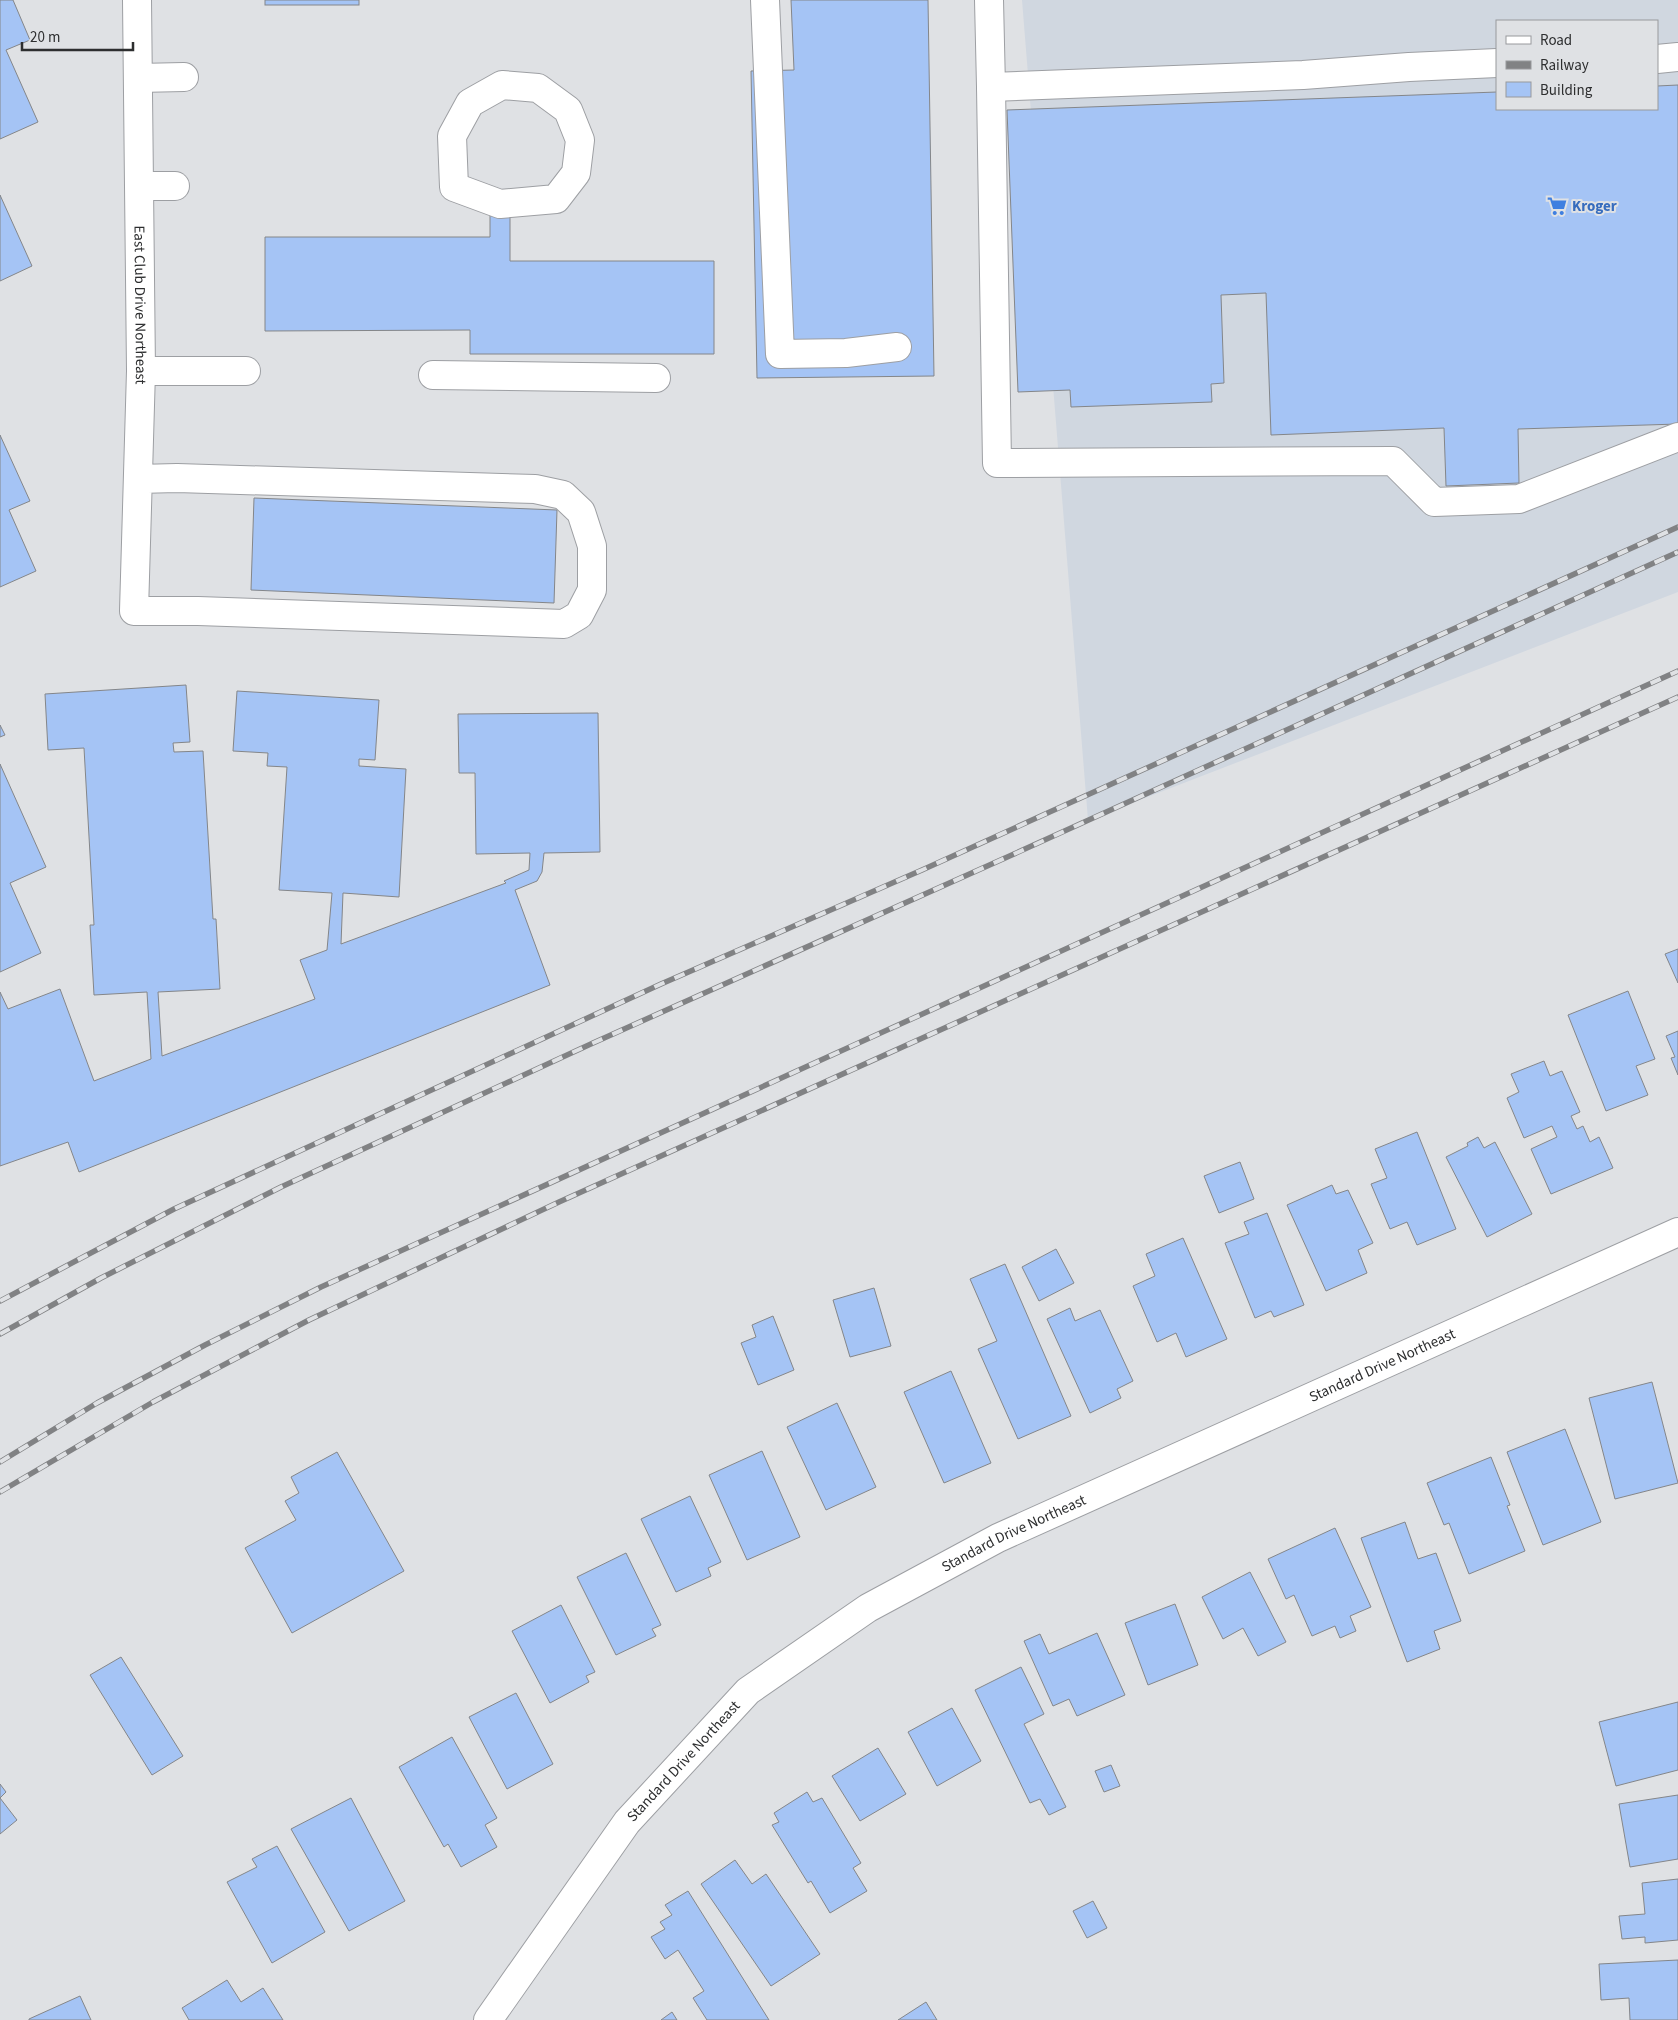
<svg xmlns="http://www.w3.org/2000/svg" width="1678" height="2020" viewBox="0 0 1678 2020" font-family="'Source Sans 3',sans-serif">
<style>
.built{fill:#d0d7e0;fill-rule:evenodd}
.building{fill:#a5c4f5;stroke:#848689}
.lines{fill:none;stroke-linecap:round;stroke-linejoin:round}
.minor-casing{stroke:#9d9fa3;stroke-width:30}
.minor{stroke:#fff;stroke-width:28}
.rail-casing{stroke:#818284;stroke-width:5.5}
.rail{stroke:#dfe1e4;stroke-width:4;stroke-dasharray:11;stroke-linecap:butt}
.labels{text-anchor:middle;dominant-baseline:central;stroke-width:4;stroke-linejoin:round;paint-order:stroke}
.shop-label{font-size:15px;font-weight:bold;fill:#366cbe;stroke:#dfe1e4;text-anchor:start}
.street-label{font-size:15px;fill:#2d2e2f;stroke:#dfe1e4}
</style>
<rect width="100%" height="100%" fill="#dfe1e4"/>
<path class="built" d="M1022,0H1678V592L1088,820ZM1497,21H1657V109H1497Z"/>
<g class="building">
<path d="M0,0H13L30,40L6,50L38,122L0,139Z"/>
<rect x="265" y="0" width="94" height="5"/>
<path d="M791,0H928L934,376L757,378L751,71L794,70Z"/>
<path d="M1678,85V424L1518,429L1519,483L1446,486L1444,428L1271,435L1266,293L1221,295L1224,383L1211,384L1212,402L1071,407L1070,390L1018,392L1007,110L1497,92V109H1657V86Z"/>
<path d="M0,195L32,266L0,281Z"/>
<path d="M490,215H510V261H714V354H470V330L265,331V237H490Z"/>
<path d="M0,435L30,501L9,510L36,571L0,587Z"/>
<path d="M254,498L557,510L554,603L251,590Z"/>
<path d="M186,685L190,742L173,743L174,752L203,751L213,919H216L220,989L158,992L162,1056L315,999L300,960L327,950L332,893L279,890L287,767L267,766L268,753L233,751L237,691L379,700L375,760L359,759V766L406,769L399,897L343,893L341,944L506,883L504,881L529,870L530,853L476,854L475,773H459L458,714L598,713L600,852L544,853L542,872L537,881L515,890L550,985L79,1172L68,1142L0,1166V992L8,1009L60,989L94,1081L151,1059L147,992L94,995L90,925H94L84,748L48,750L45,694Z"/>
<path d="M0,725L5,735L0,737Z"/>
<path d="M0,764L46,867L10,883L41,953L0,972Z"/>
<path d="M1678,949V983L1665,954Z"/>
<path d="M1628,991L1655,1059L1636,1066L1648,1095L1606,1111L1568,1015Z"/>
<path d="M1678,1031V1075L1671,1058L1675,1057L1666,1036Z"/>
<path d="M1544,1061L1550,1076L1562,1071L1580,1112L1571,1116L1577,1129L1583,1126L1590,1142L1599,1137L1613,1168L1551,1194L1531,1149L1557,1137L1552,1126L1524,1138L1507,1098L1519,1092L1511,1074Z"/>
<path d="M1417,1132L1456,1229L1417,1245L1407,1222L1390,1229L1371,1184L1387,1178L1375,1149Z"/>
<path d="M1478,1137L1484,1148L1495,1142L1532,1214L1487,1237L1446,1157L1468,1146L1467,1143Z"/>
<path d="M1240,1162L1254,1199L1219,1213L1204,1176Z"/>
<path d="M1332,1185L1336,1194L1348,1190L1373,1243L1358,1250L1367,1273L1326,1291L1287,1205Z"/>
<path d="M1267,1213L1304,1305L1274,1317L1271,1311L1255,1318L1225,1243L1249,1234L1244,1222Z"/>
<path d="M1183,1238L1227,1339L1186,1357L1176,1333L1157,1342L1133,1286L1155,1276L1146,1254Z"/>
<path d="M1056,1249L1074,1283L1039,1301L1022,1267Z"/>
<path d="M1005,1264L1071,1416L1018,1439L978,1349L997,1341L970,1279Z"/>
<path d="M874,1288L891,1346L850,1357L833,1300Z"/>
<path d="M1070,1308L1075,1321L1100,1310L1133,1381L1117,1389L1121,1398L1090,1413L1047,1319Z"/>
<path d="M773,1316L794,1370L758,1385L741,1343L756,1337L752,1325Z"/>
<path d="M951,1371L991,1463L944,1483L904,1392Z"/>
<path d="M1652,1382L1678,1483L1615,1499L1589,1398Z"/>
<path d="M837,1403L876,1487L826,1510L787,1427Z"/>
<path d="M1565,1429L1601,1522L1543,1545L1507,1452Z"/>
<path d="M762,1451L800,1537L747,1560L709,1475Z"/>
<path d="M337,1452L404,1571L292,1633L245,1548L296,1520L285,1501L299,1493L291,1477Z"/>
<path d="M1491,1457L1510,1505L1507,1506L1525,1551L1469,1574L1449,1523L1444,1525L1427,1483Z"/>
<path d="M690,1496L721,1562L708,1568L711,1576L676,1592L641,1519Z"/>
<path d="M1405,1522L1418,1559L1436,1553L1461,1621L1434,1631L1440,1649L1407,1662L1361,1538Z"/>
<path d="M1335,1528L1371,1607L1350,1616L1356,1631L1340,1638L1335,1626L1312,1636L1294,1595L1286,1599L1268,1559Z"/>
<path d="M626,1553L661,1625L652,1629L656,1636L616,1655L577,1577Z"/>
<path d="M1250,1572L1286,1642L1258,1656L1243,1628L1223,1639L1202,1597Z"/>
<path d="M1175,1604L1198,1665L1148,1685L1125,1623Z"/>
<path d="M561,1605L595,1672L586,1676L589,1682L550,1703L512,1631Z"/>
<path d="M1097,1633L1125,1695L1077,1716L1069,1699L1053,1706L1024,1641L1040,1634L1049,1654Z"/>
<path d="M121,1657L183,1756L152,1775L90,1675Z"/>
<path d="M1021,1667L1044,1714L1024,1724L1066,1807L1049,1815L1040,1799L1030,1803L975,1690Z"/>
<path d="M516,1693L553,1764L507,1789L469,1717Z"/>
<path d="M1678,1702V1770L1616,1786L1599,1722Z"/>
<path d="M952,1708L981,1761L937,1786L908,1732Z"/>
<path d="M452,1737L497,1818L485,1825L497,1847L461,1867L448,1844L444,1847L399,1767Z"/>
<path d="M878,1748L906,1794L860,1821L832,1776Z"/>
<path d="M1111,1765L1120,1786L1104,1792L1095,1771Z"/>
<path d="M0,1784L6,1792L0,1798Z"/>
<path d="M807,1792L813,1802L822,1798L861,1863L853,1868L867,1891L830,1913L811,1881L808,1883L772,1825L779,1822L774,1813Z"/>
<path d="M1678,1795V1859L1630,1867L1619,1804Z"/>
<path d="M0,1798L17,1820L0,1834Z"/>
<path d="M351,1798L405,1901L349,1931L291,1829Z"/>
<path d="M277,1846L325,1932L272,1963L227,1882L257,1867L252,1859Z"/>
<path d="M735,1860L752,1884L766,1874L820,1954L771,1986L701,1884Z"/>
<path d="M1678,1879V1940L1645,1943V1937L1622,1939L1619,1916L1645,1914L1642,1883Z"/>
<path d="M688,1891L769,2020H707L693,1998L704,1991L678,1950L665,1959L651,1937L665,1929L660,1922L672,1915L665,1905Z"/>
<path d="M1093,1901L1107,1928L1087,1938L1073,1911Z"/>
<path d="M1678,1960V2020H1630L1629,1998L1601,2000L1599,1964Z"/>
<path d="M227,1980L241,2002L263,1988L283,2020H189L182,2008Z"/>
<path d="M80,1996L91,2020H29V2019Z"/>
<path d="M926,2002L937,2020H898Z"/>
<path d="M672,2012L677,2020H661Z"/>
</g>
<g class="lines">
<defs>
<g id="minor">
<path id="s1" d="M137,0L141,371L134,611H198L564,624L579,615L592,590V546L581,512L563,495L535,489L177,478L138,479"/>
<path d="M765,0L780,354L846,353L897,347"/>
<path d="M989,0L991,87L1303,75L1409,67L1497,63"/>
<path d="M1657,59L1678,57"/>
<path d="M138,78L184,77"/>
<path d="M502,85L538,88L568,110L580,140L576,173L556,199L500,204L454,187L452,136L470,103Z"/>
<path d="M991,87L997,463L1393,461L1434,502L1519,499L1678,437"/>
<path d="M140,186H175"/>
<path d="M141,371H246"/>
<path d="M433,375L656,378"/>
<path id="s2" d="M488,2020L627,1822L748,1691L868,1608L998,1538L1678,1232"/>
</g>
</defs>
<use href="#minor" class="minor-casing"/>
<use href="#minor" class="minor"/>
<defs>
<g id="rail">
<path d="M0,1301L174,1209L661,984L922,870L1678,527"/>
<path d="M0,1334L101,1278L281,1187L593,1043L1014,854L1678,552"/>
<path d="M0,1462L97,1403L205,1345L321,1287L1678,671"/>
<path d="M0,1492L153,1402L309,1320L559,1202L1678,697"/>
</g>
</defs>
<use href="#rail" class="rail-casing"/>
<use href="#rail" class="rail"/>
</g>
<defs>
<symbol id="supermarket-bare" viewBox="-9 -9 18 18"><path d="M-6-5.5h2.5l.6 2H6L4.5 2H-2.5L-4.4-4H-6ZM-1.5 3.2a1.3 1.3 0 1 0 .1 0ZM3 3.2a1.3 1.3 0 1 0 .1 0Z" fill="#3f7fe0" stroke="#dfe1e4" stroke-width="2.5" paint-order="stroke"/></symbol>
</defs>
<g fill-rule="evenodd">
<use href="#supermarket-bare" x="1543" y="192" width="28" height="28"/>
</g>
<g class="labels">
<g class="shop-label">
<text x="1572" y="206">Kroger</text>
</g>
<g class="street-label">
<text stroke="none"><textPath href="#s1" startOffset="305">East Club Drive Northeast</textPath></text>
<text stroke="none"><textPath href="#s2" startOffset="1135">Standard Drive Northeast</textPath></text>
<text stroke="none"><textPath href="#s2" startOffset="730">Standard Drive Northeast</textPath></text>
<text stroke="none"><textPath href="#s2" startOffset="325">Standard Drive Northeast</textPath></text>
</g>
</g>
<rect x="1496" y="20" width="162" height="90" fill="#dfe1e4" stroke="#98999c"/>
<rect x="1506" y="36" width="25" height="8" fill="#ffffff" stroke="#98999c"/>
<text x="1540" y="45" font-size="15" fill="#2d2e2f">Road</text>
<rect x="1506" y="61" width="25" height="8" fill="#818284" stroke="#98999c"/>
<text x="1540" y="70" font-size="15" fill="#2d2e2f">Railway</text>
<rect x="1506" y="82" width="25" height="15" fill="#a5c4f5" stroke="#98999c"/>
<text x="1540" y="95" font-size="15" fill="#2d2e2f">Building</text>
<path d="M22 42v8h111v-8" fill="none" stroke="#2d2e2f" stroke-width="2.5"/>
<text x="30" y="42" font-size="15" fill="#2d2e2f" stroke="#dfe1e4" stroke-width="4" paint-order="stroke">20 m</text>
</svg>
